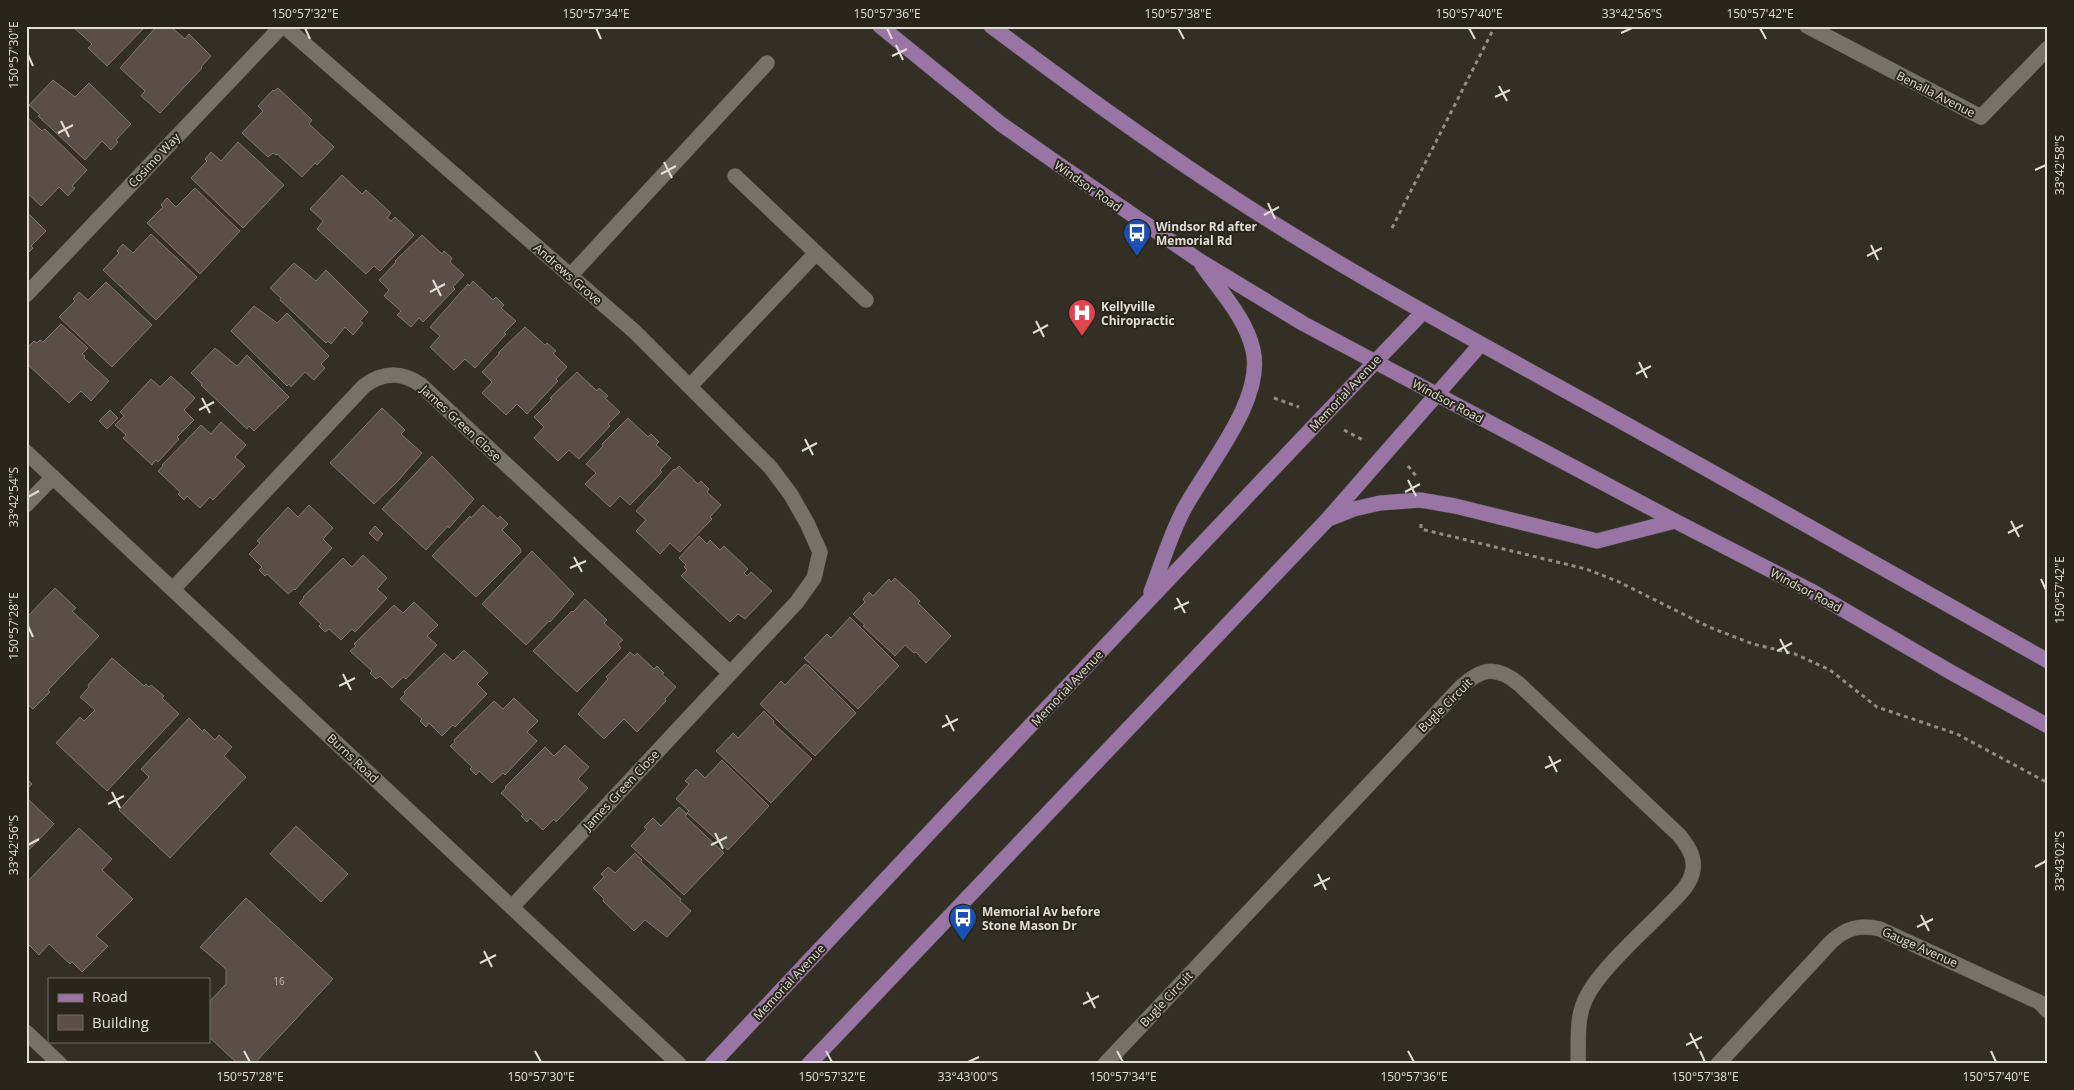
<svg xmlns="http://www.w3.org/2000/svg" width="2074" height="1090" viewBox="0 0 2074 1090" font-family="'Open Sans',sans-serif">
<style>
.building{fill:#5b4e48;stroke:#83756f}
.lines{fill:none;stroke-linecap:round;stroke-linejoin:round}
.service-casing{stroke:#4e4b41;stroke-width:16}
.minor-casing{stroke:#4e4b41;stroke-width:16}
.primary-casing{stroke:#4e4b41;stroke-width:16}
.path{stroke:#918e85;stroke-width:3;stroke-dasharray:4 4;stroke-linecap:butt}
.service{stroke:#777266;stroke-width:15}
.minor{stroke:#777266;stroke-width:15}
.primary{stroke:#9975a6;stroke-width:15}
.ticks{fill:none;stroke:#e0ded7;stroke-width:2}
.labels{text-anchor:middle;dominant-baseline:central;stroke-width:4;stroke-linejoin:round;paint-order:stroke}
.number-label{font-size:10px;fill:#bfbab3}
.street-label{font-size:12px;fill:#e0ded7;stroke:#29251a}
.poi-label{font-size:12px;font-weight:bold;fill:#e0ded7;stroke:#29251a;text-anchor:start}
.neatline{fill:none;stroke:#e0ded7;stroke-width:2}
.ticks-label{font-size:12px;text-anchor:middle;fill:#e0ded7}
</style>
<rect width="100%" height="100%" fill="#332f24"/>
<g class="building">
<path d="M72,26H146L107,66L88,48L92,44Z"/>
<path d="M157,26H170L185,39L189,34L211,56L201,67L202,68L160,113L141,96L145,91L120,68Z"/>
<path d="M53,80L75,97L89,83L131,124L116,140L118,142L111,150L102,141L85,160L38,116L40,115L29,105Z"/>
<path d="M278,88L312,120L309,124L334,147L317,165L315,163L302,177L277,154L276,155L273,153L268,157L242,133L263,111L258,106L273,90L274,91Z"/>
<path d="M26,116L42,131L45,129L87,170L72,186L75,188L68,196L59,187L41,206L26,192Z"/>
<path d="M238,142L284,185L243,228L191,178L207,161L205,159L211,152L221,161Z"/>
<path d="M342,175L362,194L366,190L391,213L387,218L391,221L395,217L414,235L380,271L374,266L366,274L317,229L323,221L310,209Z"/>
<path d="M195,188L240,231L200,274L147,223L163,207L161,205L167,198L176,207Z"/>
<path d="M27,212L46,231L31,246L33,248L26,255Z"/>
<path d="M151,234L197,277L156,320L103,270L119,253L117,251L123,244L133,253Z"/>
<path d="M422,235L442,254L444,251L452,258L450,262L464,275L453,287L455,289L423,322L419,318L411,327L397,315L401,311L384,296L389,290L379,280L396,262L395,261Z"/>
<path d="M294,263L316,281L326,270L368,312L360,321L363,323L353,335L345,327L331,344L328,341L326,343L280,300L281,298L270,288Z"/>
<path d="M473,281L493,300L496,297L504,305L501,308L516,321L504,333L506,334L475,368L465,359L454,370L430,347L440,336L430,327L468,284L469,286Z"/>
<path d="M106,282L152,325L112,367L59,317L75,301L73,299L79,292L88,300Z"/>
<path d="M254,306L277,323L287,313L329,356L321,364L325,368L314,380L305,372L291,387L289,384L287,386L231,331Z"/>
<path d="M61,324L88,348L82,354L85,356L84,358L109,381L91,401L81,391L69,403L26,363V349L34,341L37,343L40,340L43,342Z"/>
<path d="M525,327L545,345L547,343L556,351L553,353L567,367L556,379L558,381L527,414L517,404L506,415L482,393L492,382L482,372L500,353H498Z"/>
<path d="M215,348L237,366L247,355L289,397L254,431L249,426L247,429L201,385L202,384L191,373Z"/>
<path d="M577,372L597,391L599,388L608,396L605,398L620,412L608,424L610,426L579,459L569,450L558,461L534,438L544,427L534,417L552,399L550,398Z"/>
<path d="M171,376L195,398L184,410L194,420L177,437L179,439L158,462L156,460L152,465L123,438L126,435L115,425L124,416L120,412L151,379L160,387Z"/>
<path d="M382,408L405,430L401,434L422,453L398,481L374,504L330,463Z"/>
<path d="M110,410L118,418L107,429L99,421Z"/>
<path d="M628,418L648,437L651,434L659,442L656,445L671,458L660,470L662,472L630,505L620,496L610,507L585,484L596,473L586,464L603,446L602,444Z"/>
<path d="M221,422L246,445L235,457L245,466L213,500L210,497L200,508L187,496L184,500L178,494L180,492L158,471L163,466L162,465L201,425L211,434Z"/>
<path d="M432,456L474,499L449,528L448,526L426,550L382,509Z"/>
<path d="M679,466L698,484L701,481L709,489L707,492L721,505L710,517L712,519L680,552L670,543L660,554L636,531L646,520L636,511L674,469L675,470Z"/>
<path d="M309,505L333,528L323,539L332,548L295,590L294,589L288,594L267,574L265,576L259,570L262,567L249,554L260,543L257,541L288,507L298,517Z"/>
<path d="M483,505L498,519L500,516L508,524L502,530L520,548L521,552L476,597L432,556L470,516L471,518Z"/>
<path d="M375,526L383,534L377,541L369,533Z"/>
<path d="M699,536L707,544L710,540L720,550L724,546L748,569L744,573L747,576L751,572L772,591L745,619L738,614L730,622L681,576L687,570L684,567L686,565L679,558Z"/>
<path d="M532,551L574,594L550,622L549,621L526,645L482,604Z"/>
<path d="M363,555L387,578L377,589L387,598L355,632L352,629L341,640L329,629L325,632L319,626L321,624L299,603L304,598L303,597L343,558L352,567Z"/>
<path d="M895,578L920,601L918,603L951,636L926,663L916,652L914,653L905,645L895,656L863,626L865,625L853,614L865,602L863,599L869,592L873,596L889,579L891,582Z"/>
<path d="M55,588L76,608L72,611L99,636L48,690L50,692L33,709L26,703V677L28,675L26,673V618Z"/>
<path d="M585,599L607,620L604,623L623,640L618,644L621,648L577,692L533,651L572,611L573,612Z"/>
<path d="M414,602L438,625L427,636L437,645L406,679L403,677L392,688L380,676L376,679L370,673L372,671L350,651L356,646L354,644L394,605L403,613Z"/>
<path d="M850,617L899,666L858,709L804,658L827,634L831,638Z"/>
<path d="M464,650L488,673L477,684L487,694L455,727L453,725L442,736L429,723L426,727L420,721L422,719L400,699L405,694L404,692L444,653L453,661Z"/>
<path d="M630,652L635,656L637,653L654,669L657,666L664,673L662,674L676,687L665,699L666,701L637,732L624,719L604,739L578,714L608,679L606,677Z"/>
<path d="M112,658L144,686L146,684L149,687L151,685L164,696L162,698L179,714L107,791L56,743L80,717L84,721L95,710L80,697L89,687L88,685Z"/>
<path d="M805,664L809,666L856,713L815,756L760,704L781,681L785,685Z"/>
<path d="M514,698L538,721L527,732L537,741L505,775L503,773L492,783L479,771L476,775L470,769L472,767L450,746L455,742L454,740L494,701L503,709Z"/>
<path d="M764,711L774,721L773,723L812,759L771,803L716,751L733,733L738,738Z"/>
<path d="M189,718L203,732L204,729L215,740L219,735L232,747L224,756L246,777L170,858L119,810L149,777L141,769Z"/>
<path d="M565,745L589,767L578,779L588,788L556,822L554,819L543,830L530,818L527,822L521,816L523,814L501,793L506,788L505,787L545,747L554,756Z"/>
<path d="M722,760L769,806L728,850L687,813L689,811L676,799L689,784L685,781L696,769L705,778Z"/>
<path d="M26,778L32,784L26,790Z"/>
<path d="M26,797L54,824L26,853Z"/>
<path d="M679,807L687,814L685,816L724,853L684,895L631,846L647,829L644,827L653,818L661,826Z"/>
<path d="M296,826L348,874L321,902L270,854Z"/>
<path d="M79,828L112,859L102,870L133,899L96,936L108,946L82,972L72,962L70,964L49,944L39,955L26,942V883Z"/>
<path d="M635,853L642,860L641,862L681,899L680,901L691,911L667,937L645,920L634,931L603,901L604,899L593,888L604,877L601,874L608,867L615,873Z"/>
<path d="M246,898L333,979L254,1064H238L209,1037V1002L226,984V969L200,947Z"/>
</g>
<g class="lines">
<defs>
<g id="service">
<path d="M735,176L866,300"/>
<path d="M570,276L767,63"/>
<path d="M690,386L816,253"/>
<path d="M173,589L364,386C383,372 401,371 421,385L730,673"/>
<path d="M1105,1064L1460,688C1481,668 1496,665 1519,684L1679,835C1687,845 1695,856 1693,869C1691,886 1676,897 1665,909C1642,933 1598,971 1585,1000C1576,1019 1579,1043 1578,1064"/>
</g>
<g id="minor">
<path d="M284,26L635,332L771,468L791,495L807,523L820,552L814,578L797,602L512,907"/>
<path d="M1807,26L1981,117L2048,48"/>
<path d="M26,295L282,26"/>
<path d="M26,452L679,1064"/>
<path d="M26,505L53,477"/>
<path d="M26,1032L60,1064"/>
<path d="M1718,1064L1831,942C1846,928 1860,924 1880,929L2030,998L2039,1002L2048,1011"/>
</g>
<g id="primary">
<path d="M880,26L1001,124L1058,164L1200,261L1304,324L1675,521L1813,592L1954,674L2048,726"/>
<path d="M991,26C1071,86 1151,144 1234,198C1357,278 1487,347 1615,418C1760,498 1904,580 2048,661"/>
<path d="M1331,518L1354,509L1380,503L1420,500L1455,506L1597,541L1675,521"/>
<path d="M1151,592C1161,566 1170,536 1183,511C1206,467 1265,400 1253,350C1246,318 1220,291 1202,265"/>
<path d="M712,1064C948,813 1184,561 1423,312"/>
<path d="M809,1064L1327,520L1480,345"/>
</g>
</defs>
<use href="#service" class="service-casing"/>
<use href="#minor" class="minor-casing"/>
<use href="#primary" class="primary-casing"/>
<g class="path">
<path d="M1392,228L1495,26"/>
<path d="M1274,398L1299,407"/>
<path d="M1344,430L1363,440"/>
<path d="M1408,466L1416,476"/>
<path d="M1421,524V529L1586,569L1617,581L1709,627L1753,644L1795,654L1830,670L1877,707L1957,734L2048,783"/>
</g>
<use href="#service" class="service"/>
<use href="#minor" class="minor"/>
<use href="#primary" class="primary"/>
</g>
<path class="ticks" d="M305,28L310,39M596,28L601,39M887,28L892,39M1178,28L1184,39M1469,28L1475,39M1760,28L1766,39M1621,33L1632,28M896,45L903,60M28,55L33,66M892,56L907,49M1499,86L1507,101M1495,97L1510,90M61,121L69,137M58,133L73,125M664,162L672,178M2035,170L2046,165M661,174L676,166M1268,203L1275,219M1264,215L1279,207M1871,245L1878,260M1867,256L1882,248M433,280L441,296M430,292L445,284M1036,321L1044,337M1033,333L1048,325M1639,362L1647,378M1636,374L1651,366M202,398L210,413M199,410L214,402M805,439L813,455M802,451L817,443M1408,480L1416,496M1405,492L1420,484M28,497L39,491M2011,521L2019,537M2008,533L2023,525M574,557L582,572M570,568L586,561M2041,579L2046,590M1177,598L1185,613M1174,609L1189,602M28,626L33,637M1780,639L1788,654M1777,651L1792,643M343,674L351,690M339,686L355,678M946,715L954,731M942,727L958,719M1549,756L1557,772M1545,768L1561,760M112,792L120,808M108,804L124,796M715,833L723,849M28,845L39,839M711,845L727,837M2035,867L2046,861M1318,874L1326,890M1314,886L1330,878M1921,915L1929,931M1917,927L1933,919M484,951L492,967M480,963L496,955M1087,992L1095,1008M1083,1004L1099,996M1690,1033L1698,1049M1686,1045L1702,1037M244,1051L250,1062M535,1051L541,1062M826,1051L832,1062M1117,1051L1123,1062M1408,1051L1414,1062M1700,1051L1705,1062M1991,1051L1996,1062M968,1062L979,1057"/>
<defs>
<symbol id="bus-pin" viewBox="-11 -11 22 30"><path d="M0 17L-7.5 6A9.5 9.5 0 1 1 7.5 6Z" fill="#1a4fb4" stroke="#29251a"/><path d="M-5-6H5V4H4V6H2V4H-2V6H-4V4H-5ZM-3.5-4V0h7V-4ZM-3.5 1.2v1.5H-2V1.2ZM2 1.2v1.5H3.5V1.2Z" fill="#fff"/></symbol>
<symbol id="hospital-pin" viewBox="-11 -11 22 30"><path d="M0 17L-7.5 6A9.5 9.5 0 1 1 7.5 6Z" fill="#e0444e" stroke="#29251a"/><path d="M-5-5h3v3.5h4V-5h3V5h-3V1.5h-4V5h-3Z" fill="#fff"/></symbol>
</defs>
<g fill-rule="evenodd">
<use href="#bus-pin" x="1121" y="217" width="32" height="43"/>
<use href="#hospital-pin" x="1066" y="297" width="32" height="43"/>
<use href="#bus-pin" x="947" y="902" width="32" height="43"/>
</g>
<g class="labels">
<g class="number-label">
<text x="279" y="981">16</text>
</g>
<g class="street-label">
<text transform="translate(1936 94) rotate(27)">Benalla Avenue</text>
<text transform="translate(154 160) rotate(-47)">Cosimo Way</text>
<text transform="translate(1088 186) rotate(35)">Windsor Road</text>
<text transform="translate(568 274) rotate(41)">Andrews Grove</text>
<text transform="translate(1345 393) rotate(-47)">Memorial Avenue</text>
<text transform="translate(1448 401) rotate(28)">Windsor Road</text>
<text transform="translate(461 423) rotate(43)">James Green Close</text>
<text transform="translate(1806 590) rotate(28)">Windsor Road</text>
<text transform="translate(1067 688) rotate(-47)">Memorial Avenue</text>
<text transform="translate(1445 705) rotate(-45)">Bugle Circuit</text>
<text transform="translate(353 758) rotate(43)">Burns Road</text>
<text transform="translate(621 790) rotate(-47)">James Green Close</text>
<text transform="translate(1920 947) rotate(24)">Gauge Avenue</text>
<text transform="translate(789 982) rotate(-47)">Memorial Avenue</text>
<text transform="translate(1166 999) rotate(-47)">Bugle Circuit</text>
</g>
<g class="poi-label">
<text x="1156" y="226">Windsor Rd after<tspan x="1156" dy="14">Memorial Rd</tspan></text>
<text x="1101" y="306">Kellyville<tspan x="1101" dy="14">Chiropractic</tspan></text>
<text x="982" y="911">Memorial Av before<tspan x="982" dy="14">Stone Mason Dr</tspan></text>
</g>
</g>
<rect width="2074" height="1090" fill="none" stroke="#29251a" stroke-width="55"/>
<rect x="48" y="978" width="162" height="65" fill="#29251a" stroke="#726f66"/>
<rect x="58" y="994" width="25" height="8" fill="#9975a6" stroke="#726f66"/>
<text x="92" y="1002" font-size="15" fill="#e0ded7">Road</text>
<rect x="58" y="1015" width="25" height="15" fill="#5b4e48" stroke="#726f66"/>
<text x="92" y="1028" font-size="15" fill="#e0ded7">Building</text>
<rect x="28" y="28" width="2018" height="1034" class="neatline"/>
<g class="ticks-label">
<text x="305" y="18">150°57'32"E</text>
<text x="596" y="18">150°57'34"E</text>
<text x="887" y="18">150°57'36"E</text>
<text x="1178" y="18">150°57'38"E</text>
<text x="1469" y="18">150°57'40"E</text>
<text x="1632" y="18">33°42'56"S</text>
<text x="1760" y="18">150°57'42"E</text>
<text transform="translate(14 55) rotate(-90)" y="4">150°57'30"E</text>
<text transform="translate(2060 165) rotate(-90)" y="4">33°42'58"S</text>
<text transform="translate(14 497) rotate(-90)" y="4">33°42'54"S</text>
<text transform="translate(2060 590) rotate(-90)" y="4">150°57'42"E</text>
<text transform="translate(14 626) rotate(-90)" y="4">150°57'28"E</text>
<text transform="translate(14 845) rotate(-90)" y="4">33°42'56"S</text>
<text transform="translate(2060 861) rotate(-90)" y="4">33°43'02"S</text>
<text x="250" y="1081">150°57'28"E</text>
<text x="541" y="1081">150°57'30"E</text>
<text x="832" y="1081">150°57'32"E</text>
<text x="968" y="1081">33°43'00"S</text>
<text x="1123" y="1081">150°57'34"E</text>
<text x="1414" y="1081">150°57'36"E</text>
<text x="1705" y="1081">150°57'38"E</text>
<text x="1996" y="1081">150°57'40"E</text>
</g>
</svg>
